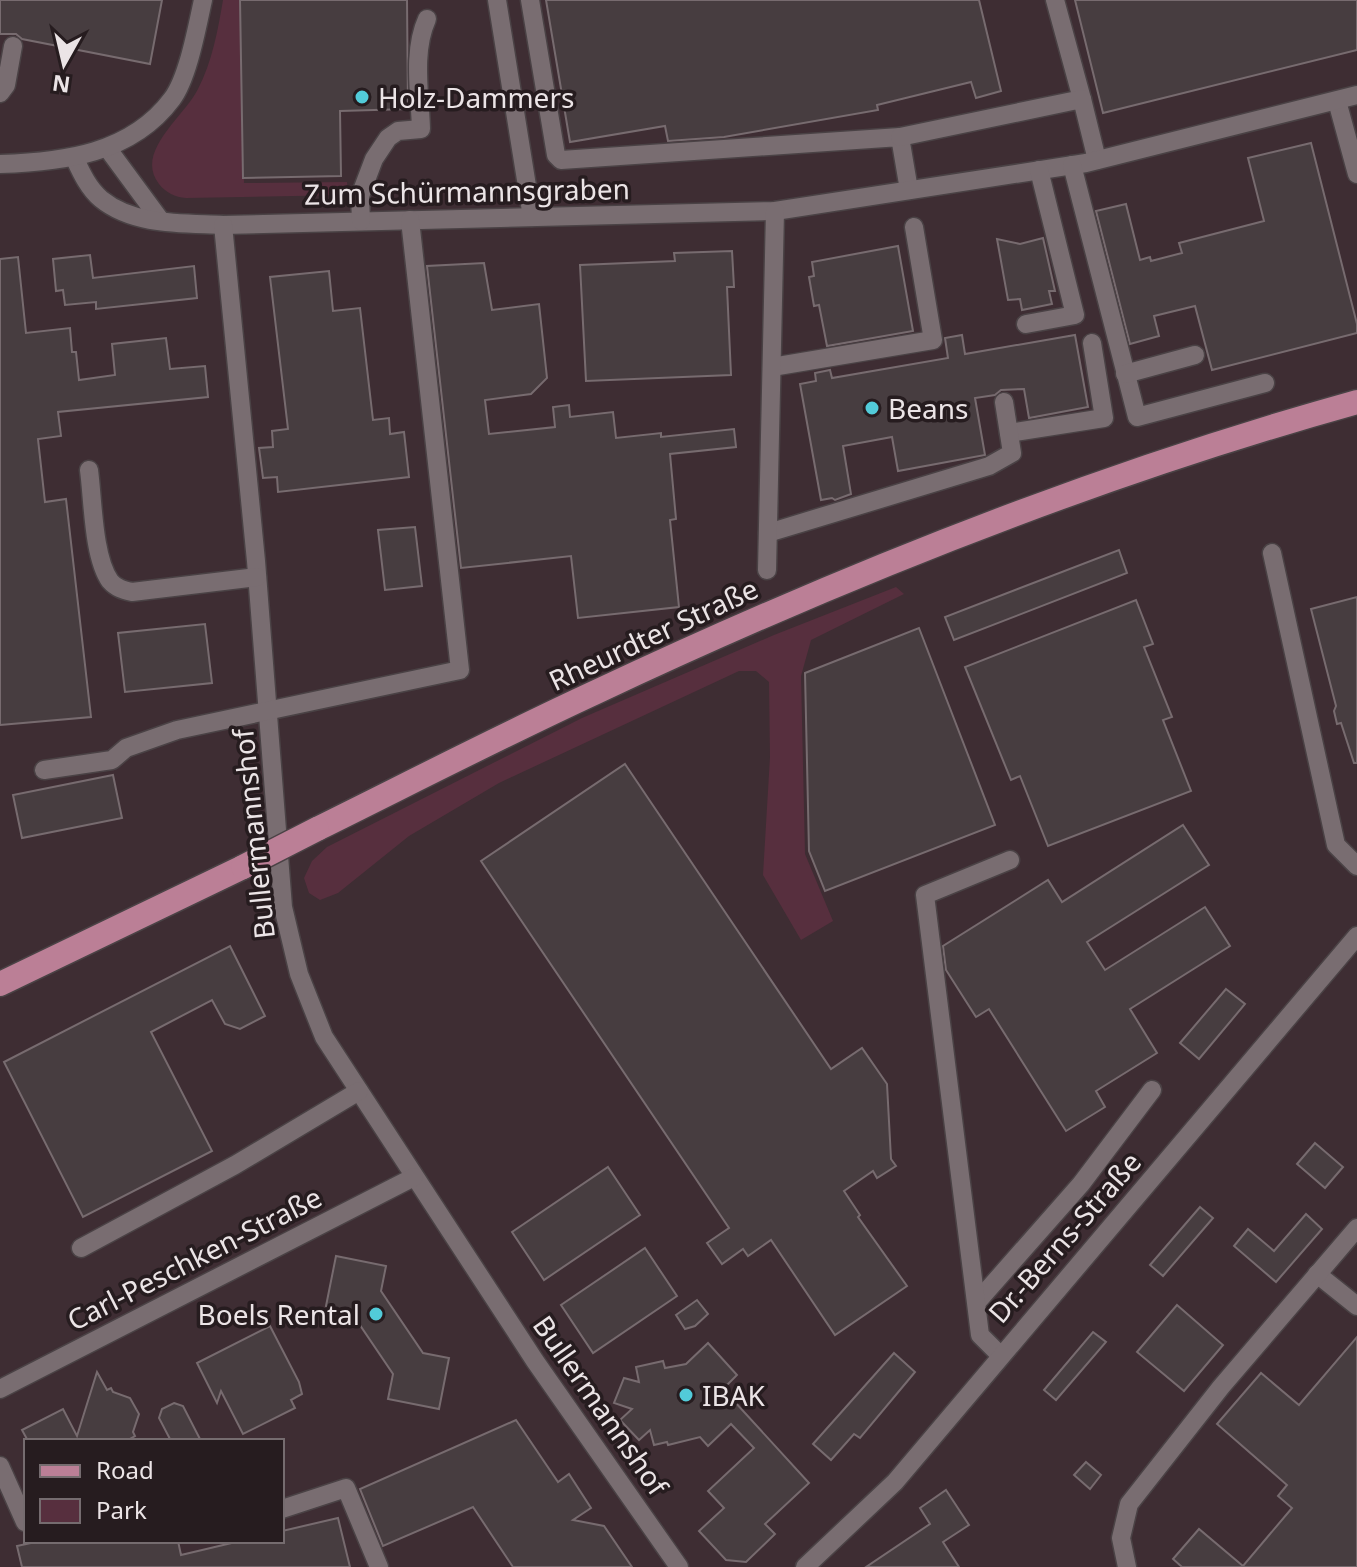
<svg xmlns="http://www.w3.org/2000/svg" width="1357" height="1567" viewBox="0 0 1357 1567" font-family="'Noto Sans',sans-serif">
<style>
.built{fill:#3e2d33;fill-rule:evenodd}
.green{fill:#572f3e}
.building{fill:#473d40;stroke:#776b6f;stroke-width:2}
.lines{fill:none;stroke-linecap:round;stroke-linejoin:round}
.minor-casing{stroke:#4a4245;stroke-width:21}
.major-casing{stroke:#4a4245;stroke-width:27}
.minor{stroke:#796d71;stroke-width:18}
.major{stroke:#bb7f96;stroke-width:24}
.major-bridge-casing{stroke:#4a4245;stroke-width:27;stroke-linecap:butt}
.major-bridge{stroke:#bb7f96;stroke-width:24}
.poi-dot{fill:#52cbd9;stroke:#261c1f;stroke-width:3}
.labels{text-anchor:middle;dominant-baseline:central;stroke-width:7;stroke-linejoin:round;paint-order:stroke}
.poi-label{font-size:28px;fill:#ebe4e6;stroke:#261c1f;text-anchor:start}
.street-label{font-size:28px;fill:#ebe4e6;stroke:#261c1f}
</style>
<rect width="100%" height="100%" fill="#302629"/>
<path class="built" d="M0,0H1357V1567H0ZM26,1441H282V1541H26Z"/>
<g class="green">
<path d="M223,0H240L244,183L347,182L348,195L186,198C175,197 166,193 159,184C134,152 184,117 198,89C212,62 218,30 223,0Z"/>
<path d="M896,587L904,594L811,640L801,676L805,854L833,921L801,940L763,875L770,757L769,682L756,671H739L499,783L409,836L338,893L320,900L309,893L304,878L312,861L327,847L582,718L774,635Z"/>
</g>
<g class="building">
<path d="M0,0H162L150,64L22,39L16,34H0Z"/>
<path d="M240,0H407L408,109L340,111L341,176L243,178Z"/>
<path d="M546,0H979L1001,91L976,98L971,82L877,105L878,110L724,137L668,141L665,126L570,142Z"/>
<path d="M1075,0H1357V50L1103,113Z"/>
<path d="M1311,143L1357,324V333L1212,370L1195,306L1154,316L1159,336L1130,344L1096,211L1126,204L1140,260L1150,257L1151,261L1182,253L1179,243L1264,221L1248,158Z"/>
<path d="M1043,238L1055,291H1049L1052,304L1022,310L1020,299L1008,300L997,239L1020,244Z"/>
<path d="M898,246L913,331L827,346L819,305L814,306L809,277L814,276L812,262Z"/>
<path d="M732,251L734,287H727L731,375L586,381L580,265L675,261L674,253Z"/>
<path d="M90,255L93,278L194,266L197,298L96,309V302L65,305L63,290L56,291L53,259Z"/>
<path d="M18,257L26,333L70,328L72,352H76L79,380L115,375L112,344L166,338L170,369L205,366L208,397L58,412L61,436L38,439L45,502L66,499L91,717L0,725V259Z"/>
<path d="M484,263L492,310L539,304L547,378L531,394L485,400L489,434L555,427L553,407L569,405L570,417L613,412L616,438L661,433V437L734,429L736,447L670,454L676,519L670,520L679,607L578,618L571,556L461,568L427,266Z"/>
<path d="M329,271L333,311L360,308L373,420L389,418L390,434L404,432L409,477L278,492L277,477L263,478L259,448L273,447L272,431L288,429L270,277Z"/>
<path d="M962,335L965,354L1075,335L1088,407L1029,418L1024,389L1001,390L995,395L975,398L985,455L898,471L892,437L843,446L851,494L835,500L832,498L821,500L800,384L816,381L815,373L830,370L832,378L948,358L945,338Z"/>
<path d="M415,527L422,586L385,590L378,530Z"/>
<path d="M1119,550L1127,573L954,640L945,617Z"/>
<path d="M1357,597V763H1354L1341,723L1337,724L1334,711L1336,706L1311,609Z"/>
<path d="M1136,600L1153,644L1144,647L1172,717L1163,720L1191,791L1048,846L1020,776L1011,780L965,667Z"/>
<path d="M205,624L212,683L125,692L118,633Z"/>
<path d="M919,628L995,825L825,891L809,851L805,673Z"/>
<path d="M625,764L831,1069L862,1048L887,1084L891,1159L896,1166L877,1178L873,1171L844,1191L860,1215L858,1217L907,1286L835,1335L771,1240L748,1256L743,1249L722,1264L707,1243L729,1228L481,861Z"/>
<path d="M113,775L122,818L22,838L13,795Z"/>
<path d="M1183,825L1209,865L1087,942L1105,970L1205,907L1230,946L1130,1009L1157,1053L1096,1091L1105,1107L1066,1131L989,1009L976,1017L946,970L943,946L1048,880L1062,902Z"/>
<path d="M230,946L265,1016L240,1029L225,1024L212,1000L151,1032L212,1151L83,1217L4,1062Z"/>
<path d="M1226,989L1245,1004L1199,1059L1180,1043Z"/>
<path d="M1315,1143L1343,1167L1325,1188L1297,1164Z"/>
<path d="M608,1167L640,1215L544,1280L512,1232Z"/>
<path d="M1200,1207L1213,1218L1163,1276L1150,1265Z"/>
<path d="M1306,1214L1322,1229L1276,1282L1234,1246L1248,1229L1274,1251Z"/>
<path d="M645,1248L677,1296L593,1353L561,1305Z"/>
<path d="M336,1256L386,1266L381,1291L423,1353L449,1358L439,1409L388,1399L393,1374L351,1312L326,1306Z"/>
<path d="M697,1300L708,1314L695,1326L685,1329L676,1315Z"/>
<path d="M1177,1305L1223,1345L1184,1391L1137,1352Z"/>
<path d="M270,1326L299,1382L302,1394L291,1400L295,1408L243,1434L221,1391L217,1403L197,1363Z"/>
<path d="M1093,1332L1106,1342L1056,1400L1044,1390Z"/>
<path d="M1357,1337V1567H1182L1173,1559L1199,1529L1243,1566L1292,1508L1278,1496L1287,1485L1217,1424L1261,1373L1299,1405Z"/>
<path d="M708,1343L737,1375L723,1389L809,1483L765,1524L775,1534L746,1562L726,1560L699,1531L724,1508L708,1491L754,1448L731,1424L708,1446L700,1437L668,1445L667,1442L654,1445L650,1430L639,1440L620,1420L632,1409L614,1403L624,1378L639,1382L636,1367L663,1361L665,1368L686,1364Z"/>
<path d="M894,1353L915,1372L860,1438L854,1434L831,1460L813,1444Z"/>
<path d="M97,1372L107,1390L111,1388L113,1392L130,1398L139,1414L133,1432L135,1436L126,1441H28L22,1430L63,1409L77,1436Z"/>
<path d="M174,1403L183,1406L201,1441H171L159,1418L162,1409Z"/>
<path d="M516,1420L558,1482L569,1474L591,1508L573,1520L604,1526L632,1567H513L473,1507L383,1546L360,1489Z"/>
<path d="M1086,1462L1101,1475L1090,1489L1074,1475Z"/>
<path d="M946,1490L969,1525L943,1542L959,1567H866L930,1524L920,1508Z"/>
<path d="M338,1518L350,1567H22L17,1546L40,1541H178L181,1555L240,1541H282V1531Z"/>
</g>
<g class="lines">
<defs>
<g id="minor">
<path d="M497,0L532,217"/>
<path d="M530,0L556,155L561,160L900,137L909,190"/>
<path d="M1055,0L1082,99"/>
<path d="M0,93L6,85L13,46"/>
<path d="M1337,101L1357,174"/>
<path d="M900,137L1082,99L1097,160"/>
<path d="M108,149L161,221"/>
<path d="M74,157C81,172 88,188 101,199C134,226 183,223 223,225L775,211L1086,163L1357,95"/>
<path d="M0,164C63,162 131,154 172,99C188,78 197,27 203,0"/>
<path d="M1072,165L1137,417L1265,383"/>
<path d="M361,221L360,196L374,159L388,138L398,131L421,129C420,94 412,52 427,19"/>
<path d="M223,225L256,561L283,907L299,974L324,1037L535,1361L679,1567"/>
<path d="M1026,324L1075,315L1039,170"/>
<path d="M772,367L933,340L914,227"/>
<path d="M1125,374L1195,355"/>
<path d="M1009,433L1104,418L1092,343"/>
<path d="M89,470C93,500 93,557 110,581C116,588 123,590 132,592L257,577"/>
<path d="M768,533L989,466L1012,453L1004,402"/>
<path d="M1272,553L1336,845L1357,866"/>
<path d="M767,570L775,211"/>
<path d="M44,770L112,760L126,748L177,730L460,670L410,220"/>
<path d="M81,1248L235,1165L359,1091"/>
<path d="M1317,1274L1357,1306"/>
<path d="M977,1302L1081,1184L1152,1090"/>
<path d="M1000,1355L980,1335L925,895L1010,860"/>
<path d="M0,1389L414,1177"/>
<path d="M0,1466L25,1522"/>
<path d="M282,1509L346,1488L379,1567"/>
<path d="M805,1567L895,1482L1357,936"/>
<path d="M1127,1567L1121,1538L1129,1504L1221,1387L1357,1228"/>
</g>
<g id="major">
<path d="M317,829C410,783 501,736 594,693C840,577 1095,475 1357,402"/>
<path d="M0,984L243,867"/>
</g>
</defs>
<use href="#minor" class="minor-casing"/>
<use href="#major" class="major-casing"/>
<use href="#minor" class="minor"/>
<use href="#major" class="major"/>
<defs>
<path id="major-bridge" d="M243,867L317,829"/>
</defs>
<use href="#major-bridge" class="major-bridge-casing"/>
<use href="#major-bridge" class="major-bridge"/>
</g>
<g class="poi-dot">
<circle cx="362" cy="97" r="8"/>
<circle cx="872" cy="408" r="8"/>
<circle cx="376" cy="1314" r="8"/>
<circle cx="686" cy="1395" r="8"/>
</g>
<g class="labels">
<g class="poi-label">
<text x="378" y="97">Holz-Dammers</text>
<text x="888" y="408">Beans</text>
<text x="360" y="1314" text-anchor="end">Boels Rental</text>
<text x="702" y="1395">IBAK</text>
</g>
<g class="street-label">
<text transform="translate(467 191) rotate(-1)">Zum Schürmannsgraben</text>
<text transform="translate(653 634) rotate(-25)">Rheurdter Straße</text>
<text transform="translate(253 834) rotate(-96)">Bullermannshof</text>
<text transform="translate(1064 1237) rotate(-49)">Dr.-Berns-Straße</text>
<text transform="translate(194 1258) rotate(-27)">Carl-Peschken-Straße</text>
<text transform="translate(601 1405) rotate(55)">Bullermannshof</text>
</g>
</g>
<rect x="24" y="1439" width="260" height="104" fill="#261c1f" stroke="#756c6f" stroke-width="2"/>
<rect x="40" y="1465" width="40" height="12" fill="#bb7f96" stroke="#756c6f" stroke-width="2"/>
<text x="96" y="1479" font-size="24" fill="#ebe4e6">Road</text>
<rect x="40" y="1499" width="40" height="24" fill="#572f3e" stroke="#756c6f" stroke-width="2"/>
<text x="96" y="1519" font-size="24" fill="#ebe4e6">Park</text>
<g transform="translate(64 64) rotate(188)" stroke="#261c1f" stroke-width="6" paint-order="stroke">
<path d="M0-6L14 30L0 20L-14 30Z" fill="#ebe4e6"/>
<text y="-12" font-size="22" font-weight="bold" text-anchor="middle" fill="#ebe4e6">N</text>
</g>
</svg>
